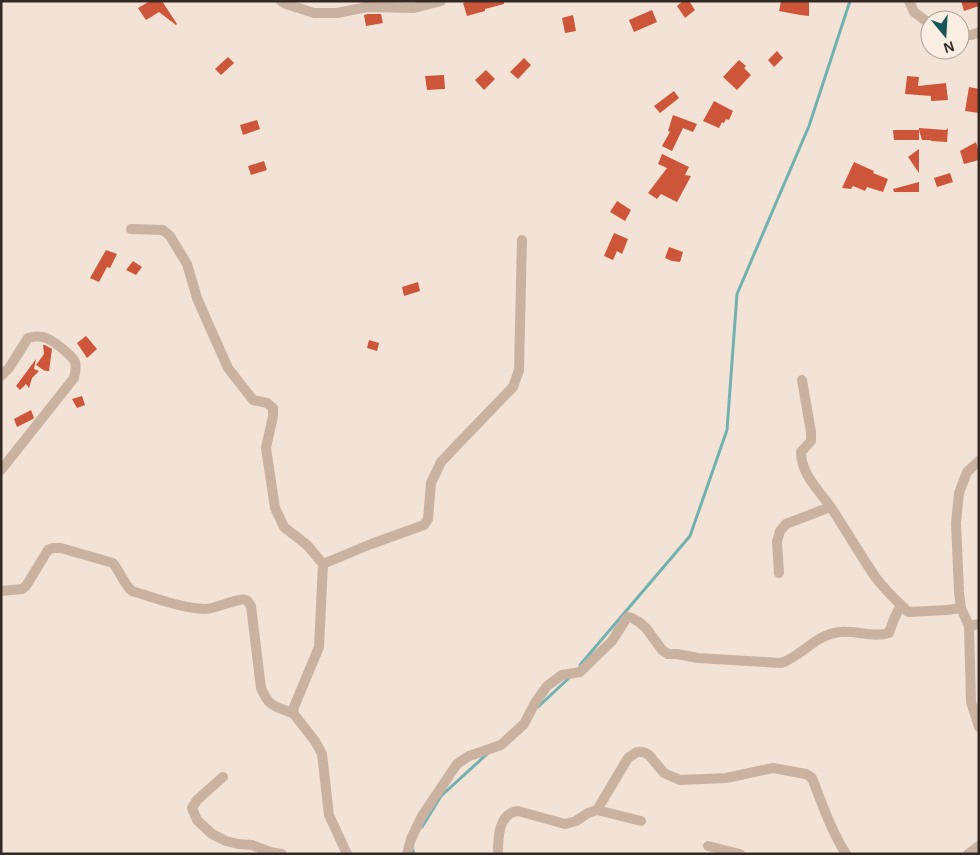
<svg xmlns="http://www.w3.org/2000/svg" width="980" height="855" viewBox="0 0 980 855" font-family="Arial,sans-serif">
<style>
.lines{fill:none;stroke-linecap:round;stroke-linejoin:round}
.stream{stroke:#73b0b0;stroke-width:3}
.building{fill:#cd5539}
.minor{stroke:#cab2a1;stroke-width:10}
</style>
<rect width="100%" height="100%" fill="#f2e3d6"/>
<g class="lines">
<g class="stream">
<path d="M580,665L690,536L727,430L737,294L809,126L850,1"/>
<path d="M538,707L570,677"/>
<path d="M422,827L441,796L487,754"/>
<path d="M412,847L414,854"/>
</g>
</g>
<g class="building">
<path d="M150,1H162L177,24L176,25L159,12L146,20L138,8Z"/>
<path d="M469,1H504V4L485,9V11L467,16L463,3Z"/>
<path d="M683,1H689L695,10L685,18L677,6Z"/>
<path d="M781,1L809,2V16L800,15L779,11Z"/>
<path d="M961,1H979V6L964,11Z"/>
<path d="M652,10L657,22L634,32L629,20Z"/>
<path d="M368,14H381L383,23L366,26L364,15Z"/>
<path d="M573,15L576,31L565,33L562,18Z"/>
<path d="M777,51L783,58L774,67L768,60Z"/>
<path d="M228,57L234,63L221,75L215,69Z"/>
<path d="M524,58L531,65L518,79L510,72Z"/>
<path d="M739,60L746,66L744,68L751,75L737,90L723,77Z"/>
<path d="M486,70L495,79L484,90L475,80Z"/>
<path d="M444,75L445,89L427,90L425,76Z"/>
<path d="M907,76L919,77L918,86L946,83L948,100L931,101V96L905,94Z"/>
<path d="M969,87L979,89V113L965,111Z"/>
<path d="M674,91L679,98L660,113L654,106Z"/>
<path d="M714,101L733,111L729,120L726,119L724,123L722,122L719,128L703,121Z"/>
<path d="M673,115L697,124L693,132L683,128L672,151L662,146L670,132L668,131Z"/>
<path d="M257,120L260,129L243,135L240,125Z"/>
<path d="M919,128L946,130L948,128L947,142L930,141L932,140H922L919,130V140H894L893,130H919Z"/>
<path d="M976,142L979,152V160L964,164L960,151Z"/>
<path d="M919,149V173L908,157Z"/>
<path d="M662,154L689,167L685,175L691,176L677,202L661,194L657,199L648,193L667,168L658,164Z"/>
<path d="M264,161L267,170L251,175L248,166Z"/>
<path d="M854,162L874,171L873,173L888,179L883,192L867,187L865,191L853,186L851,189L842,188Z"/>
<path d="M950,173L953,182L937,187L934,178Z"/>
<path d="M919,182V192H894L893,189Z"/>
<path d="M617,201L631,210L625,221L610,212Z"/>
<path d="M614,233L628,239L622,254L617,251L613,260L604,256Z"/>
<path d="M669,247L683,252L680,262L672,261L665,258Z"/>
<path d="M106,250L117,254L110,268L107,267L99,282L90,278Z"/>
<path d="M133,261L142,267L136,275L126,270Z"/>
<path d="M418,282L420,291L404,296L402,287Z"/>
<path d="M86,336L97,349L87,358L77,343Z"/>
<path d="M369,340L379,343L377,351L367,348Z"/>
<path d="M43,345H45L52,349L49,371H46V370L45,371L36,365L44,354Z"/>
<path d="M36,359L34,369L39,371L32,378L29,388L26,384L20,390L16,386Z"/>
<path d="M82,396L85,405L77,408L72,399Z"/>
<path d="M31,410L34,418L33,419L17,427L14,419Z"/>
</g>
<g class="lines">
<g class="minor">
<path d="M281,1L286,4L314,13H337L367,7L414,8L441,1"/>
<path d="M909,1L914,12L930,24"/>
<path d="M960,35H972L979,32"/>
<path d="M131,229L163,230L170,236L187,264L197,298L207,321L228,368L253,400L267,403L273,408V416L266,448L275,508L284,527L307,545L323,564L319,647L294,707L293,713L315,741L322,754L329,815L347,854"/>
<path d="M1,376L9,368L28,338C44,333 53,341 64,350C68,354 73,357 75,362C77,367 75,373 74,378L1,470"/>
<path d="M802,380L811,432V441L801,452C801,475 820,491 832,509C847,532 861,556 876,578C885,590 897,601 908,612L947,610L961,608"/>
<path d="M979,461L967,472L959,493L956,523L959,592L961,608L969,626L971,702L979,727"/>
<path d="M323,564L371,544L424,525L428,519L431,483L441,462L459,443L513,387L519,370L522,240"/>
<path d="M779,573L777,542L780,531L786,524L830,507"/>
<path d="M1,591L22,589L26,586L48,550L53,548H61L113,563C120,572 124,584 132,591C156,598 180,608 205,609C215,609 240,597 246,600C249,602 250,604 251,606L261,688C269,707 274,706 293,713"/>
<path d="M969,626L979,624"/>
<path d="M223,777L197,800L192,808L197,820L212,834L226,841L238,844L252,845L270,852L282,854"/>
<path d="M597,810L628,758L637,752H643L649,755L664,773L680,780L726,778L773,768L806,774L812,778C822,804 831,830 846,854"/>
<path d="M708,846L740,854"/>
<path d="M407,854L411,839L422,816L457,764L469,756L501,745L524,724L535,703L547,686L562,675L580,672L612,641L626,619L628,617L632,618L639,622L646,628L662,650L668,654H677L698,658L781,663C802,656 815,635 839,632C856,630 873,638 889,633L894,619L901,605"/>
<path d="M498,854C498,839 498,813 518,811L565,824L576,821L588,813L597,810L641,821"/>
<path d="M968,854L979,846"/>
</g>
</g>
<rect width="980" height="855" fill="none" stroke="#342925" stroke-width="5"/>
<g transform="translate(945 35) rotate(162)"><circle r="24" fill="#faeee2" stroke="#ab9f96"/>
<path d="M0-4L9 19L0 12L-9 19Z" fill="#185757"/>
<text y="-8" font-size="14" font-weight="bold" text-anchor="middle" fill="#342925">N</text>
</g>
</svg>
